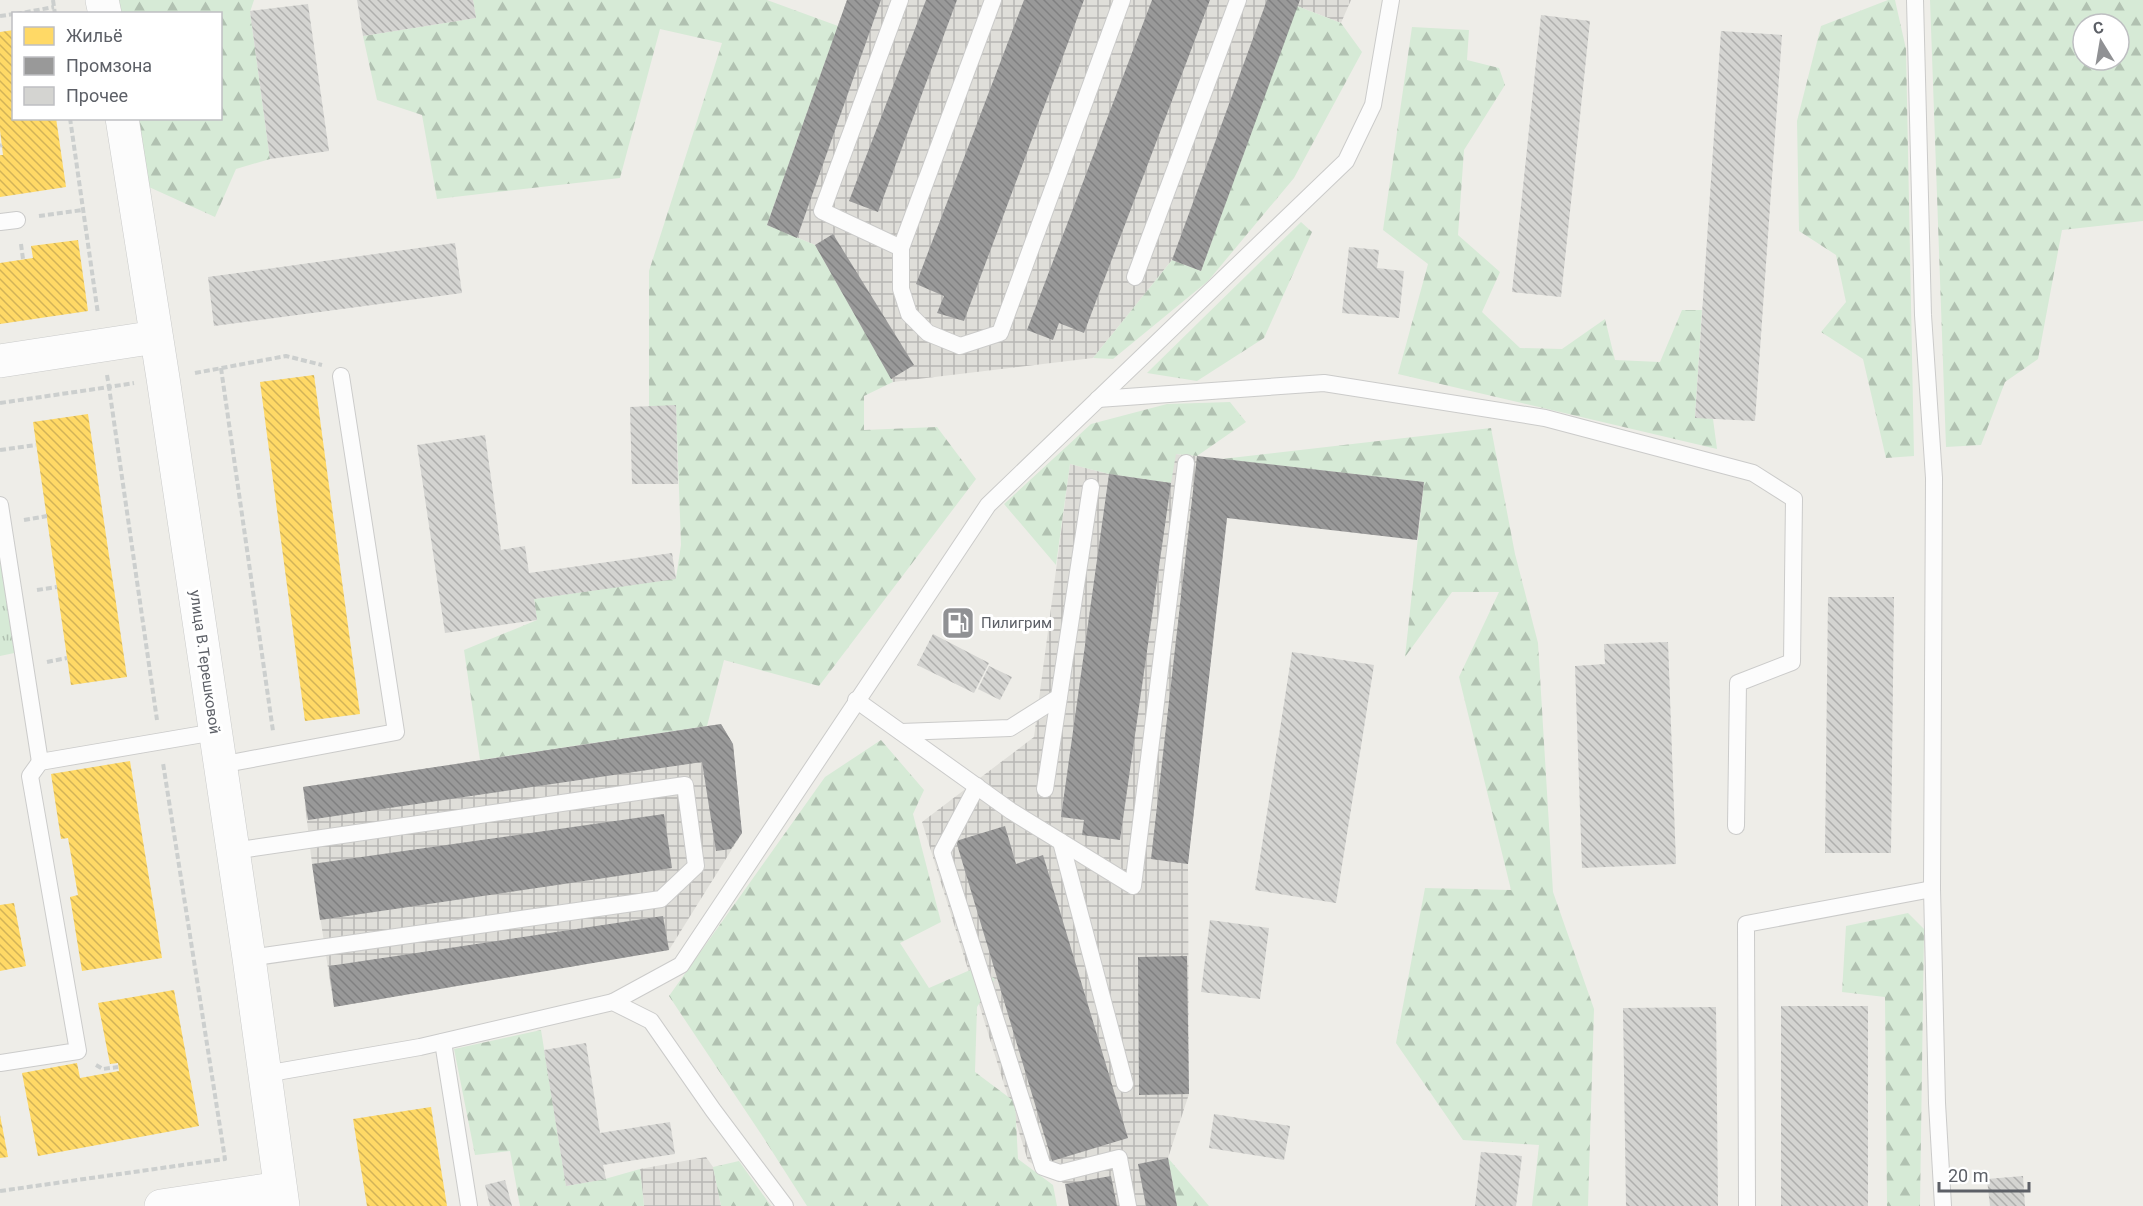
<svg xmlns="http://www.w3.org/2000/svg" width="2143" height="1206" viewBox="0 0 2143 1206" font-family="Roboto,sans-serif">
<style>
.industrial{fill:url(#industrial-grid)}
.grass{fill:url(#grass-tufts)}
.forest{fill:url(#forest-firs);fill-rule:evenodd}
.homes{fill:url(#homes-back-hatch)}
.industry{fill:url(#industry-back-hatch)}
.building{fill:url(#building-back-hatch)}
.lines{fill:none;stroke-linecap:round;stroke-linejoin:round}
.lane-casing{stroke:#cbcbca;stroke-width:18}
.street-casing{stroke:#cbcbca;stroke-width:34}
.secondary-casing{stroke:#cacbca;stroke-width:34}
.path{stroke:#cccfce;stroke-width:4;stroke-dasharray:6 3;stroke-linecap:butt}
.lane{stroke:#fcfcfc;stroke-width:16}
.street{stroke:#fcfcfc;stroke-width:33}
.secondary{stroke:#fcfcfc;stroke-width:33}
.labels{text-anchor:middle;dominant-baseline:central;stroke-width:6;stroke-linejoin:round;paint-order:stroke}
.poi-label{font-size:15px;fill:#5d6067;stroke:#fff;text-anchor:start}
.street-label{font-size:15px;fill:#5d6067;stroke:#fff}
</style>
<defs>
<pattern id="industrial-grid" width="8" height="8" patternUnits="userSpaceOnUse" patternTransform="scale(1.5)"><rect width="8" height="8" fill="#dfded9"/><path d="M0 4h8M4 0v8" fill="none" stroke="#b8b7b4"/></pattern>
<pattern id="grass-tufts" width="24" height="20" patternUnits="userSpaceOnUse" patternTransform="scale(1.5)"><rect width="24" height="20" fill="#d6ead6"/><path d="M3 7l-1-3M5 7V3M7 7l1-3M15 17l-1-3M17 17v-4M19 17l1-3" fill="none" stroke="#b1c1b1"/></pattern>
<pattern id="forest-firs" width="22" height="20" patternUnits="userSpaceOnUse" patternTransform="scale(1.5)"><rect width="22" height="20" fill="#d6ead6"/><path d="M5 1l3.5 6h-7zM16 11l3.5 6h-7z" fill="#b1c1b1"/></pattern>
<pattern id="homes-back-hatch" width="6" height="6" patternUnits="userSpaceOnUse" patternTransform="scale(1.5)"><rect width="6" height="6" fill="#ffd966"/><path d="M-1 5l2 2M0 0l6 6M5-1l2 2" fill="none" stroke="#d2b358"/></pattern>
<pattern id="industry-back-hatch" width="6" height="6" patternUnits="userSpaceOnUse" patternTransform="scale(1.5)"><rect width="6" height="6" fill="#999"/><path d="M-1 5l2 2M0 0l6 6M5-1l2 2" fill="none" stroke="#808081"/></pattern>
<pattern id="building-back-hatch" width="6" height="6" patternUnits="userSpaceOnUse" patternTransform="scale(1.5)"><rect width="6" height="6" fill="#d4d4d1"/><path d="M-1 5l2 2M0 0l6 6M5-1l2 2" fill="none" stroke="#afafad"/></pattern>
</defs>
<rect width="100%" height="100%" fill="#eeede8"/>
<g class="industrial">
<path d="M847,0H1351L1341,23L1297,6L1201,271L1172,260L1093,358L893,382L815,245L767,225Z"/>
<path d="M1175,454L1222,459L1216,517L1227,518L1188,864L1189,1094L1168,1158L1177,1206H1069L1065,1184L1028,1161L922,822L1034,737L1070,464L1109,474L1170,482Z"/>
<path d="M721,724L733,744L742,833L669,950L334,1007L312,864L303,787Z"/>
<path d="M706,1157L713,1167L721,1206H644L640,1169Z"/>
</g>
<path class="grass" d="M0,561L19,652L0,656Z"/>
<g class="forest">
<path d="M119,0H254L250,12L270,159L236,169L215,217L149,187L138,119L220,118V14L121,13Z"/>
<path d="M473,0H767L838,26L767,225L815,245L893,382L864,396V430L937,427L976,479L819,686L724,660L707,726L480,760L464,650L537,620L534,599L676,578L681,545L676,406H649V271L722,43L660,29L620,178L437,199L422,115L377,100L363,36L476,18Z"/>
<path d="M1888,0H1895L1906,49L1914,456L1886,458L1863,359L1821,332L1846,302L1836,255L1799,231L1797,121L1821,26Z"/>
<path d="M1930,0H2143V221L2062,230L2038,359L2005,382L1981,445L1946,447ZM2083,24H2119V60H2083Z"/>
<path d="M1297,6L1341,23L1362,52L1294,178L1208,281L1113,359L1093,358L1172,260L1201,271Z"/>
<path d="M1412,27L1469,30L1467,60L1499,68L1505,85L1464,150L1458,235L1500,272L1482,312L1520,348L1562,349L1605,319L1615,360L1660,362L1682,310H1702L1695,417L1713,419L1717,449L1398,374L1428,264L1383,230Z"/>
<path d="M1301,222L1312,232L1264,338L1197,381L1147,373Z"/>
<path d="M1230,402L1246,422L1197,456L1176,454L1171,483L1109,474L1070,464L1056,565L1004,504L1091,424L1167,404Z"/>
<path d="M1491,428L1515,554L1538,643L1553,892L1594,1009L1588,1206H1532L1539,1145L1463,1140L1396,1043L1425,888L1511,890L1459,677L1499,592H1452L1405,657L1424,482L1222,459Z"/>
<path d="M881,740L924,790L913,814L941,922L900,943L929,988L977,967L995,979L977,1007L975,1072L1015,1102L1018,1159L1053,1185L1057,1206H807L761,1134L669,996L825,777Z"/>
<path d="M1908,913L1924,929L1920,1206H1887L1885,997L1842,992L1846,926Z"/>
<path d="M541,1030L566,1186L605,1179L640,1169L644,1206H520L510,1151L475,1155L454,1049Z"/>
<path d="M1168,1158L1209,1206H1177Z"/>
<path d="M739,1161L771,1206H721L713,1167Z"/>
</g>
<g class="homes">
<path d="M14,30V118H56L66,187L0,197V155H3L0,130V32Z"/>
<path d="M78,240L88,311L0,324V263L33,258L31,246Z"/>
<path d="M314,375L360,714L305,721L260,382Z"/>
<path d="M88,414L127,677L71,685L33,422Z"/>
<path d="M130,761L162,958L82,971L70,897L78,895L68,838L61,839L51,774Z"/>
<path d="M14,903L26,966L0,971V905Z"/>
<path d="M174,990L199,1126L38,1156L22,1073L77,1063L80,1078L119,1071L118,1063L110,1064L98,1003Z"/>
<path d="M431,1107L447,1206H367L353,1119Z"/>
<path d="M0,1115L8,1157L0,1158Z"/>
</g>
<g class="industry">
<path d="M847,0H881L797,238L767,225Z"/>
<path d="M926,0H957L878,212L849,201Z"/>
<path d="M1024,0H1084L964,321L937,313L944,296L916,284Z"/>
<path d="M1152,0H1210L1084,333L1059,323L1053,340L1027,330Z"/>
<path d="M1267,0H1300L1201,271L1172,260Z"/>
<path d="M833,234L914,365L891,379L815,245Z"/>
<path d="M1197,456L1424,482L1417,540L1227,518L1188,864L1151,859Z"/>
<path d="M1109,474L1171,483L1120,840L1082,835L1084,820L1061,817Z"/>
<path d="M721,724L733,744L742,833L731,849L716,851L702,762L308,820L303,787Z"/>
<path d="M664,814L672,868L320,920L312,864Z"/>
<path d="M1005,826L1016,864L1043,855L1128,1138L1052,1161L956,841Z"/>
<path d="M663,916L669,950L334,1007L329,966Z"/>
<path d="M1187,956L1189,1094L1139,1095L1138,957Z"/>
<path d="M1168,1158L1177,1206H1146L1138,1164Z"/>
<path d="M1111,1176L1117,1206H1069L1065,1184Z"/>
</g>
<g class="building">
<path d="M357,0H473L476,18L363,36Z"/>
<path d="M308,4L329,151L270,159L250,11Z"/>
<path d="M1541,15L1590,21L1561,297L1512,292Z"/>
<path d="M1721,31L1782,35L1755,421L1695,418Z"/>
<path d="M455,243L462,293L214,326L208,277Z"/>
<path d="M1349,247L1379,250L1377,268L1404,271L1399,318L1342,313Z"/>
<path d="M676,405L678,484H632L630,407Z"/>
<path d="M485,435L501,550L525,546L529,573L672,553L676,579L534,599L537,620L445,633L417,445Z"/>
<path d="M1828,597H1894L1891,853H1825Z"/>
<path d="M933,634L989,663L974,693L917,665Z"/>
<path d="M1668,642L1676,864L1582,868L1575,666L1605,664L1604,644Z"/>
<path d="M1292,652L1374,665L1336,903L1255,890Z"/>
<path d="M989,666L1012,677L1000,700L978,689Z"/>
<path d="M1210,920L1269,928L1260,999L1201,992Z"/>
<rect x="1781" y="1006" width="87" height="200"/>
<path d="M1716,1007L1718,1206H1626L1623,1008Z"/>
<path d="M586,1043L600,1133L670,1122L675,1154L603,1165L606,1179L566,1186L544,1050Z"/>
<path d="M1214,1114L1290,1126L1284,1160L1209,1148Z"/>
<path d="M1481,1152L1522,1156L1516,1206H1475Z"/>
<path d="M2023,1176L2025,1206H1990L1987,1179Z"/>
<path d="M505,1180L512,1206H490L485,1185Z"/>
</g>
<g class="lines">
<defs>
<g id="lane">
<path d="M900,0L822,211L901,248V289L909,314L928,333L960,346L1000,333L1122,0"/>
<path d="M1915,0L1923,315L1934,478L1932,889L1937,1103L1943,1206"/>
<path d="M0,222L17,220"/>
<path d="M901,248L993,0"/>
<path d="M1135,277L1238,0"/>
<path d="M1098,399L1324,383L1545,418L1753,473L1794,499L1792,662L1738,683L1736,826"/>
<path d="M0,505L40,762L215,732"/>
<path d="M856,700L1011,811L1133,886L1186,463"/>
<path d="M901,732L1010,728L1059,697L1091,487"/>
<path d="M220,765L396,732L341,376"/>
<path d="M977,786L942,852L1043,1167L1060,1173L1119,1158L1128,1206"/>
<path d="M1045,789L1059,697"/>
<path d="M1061,842L1125,1084"/>
<path d="M233,851L685,785L696,866L661,899L249,958"/>
<path d="M613,1002L681,965L988,505L1346,161L1373,105L1391,0"/>
<path d="M443,1042L469,1206"/>
<path d="M0,1063L78,1051L30,776L40,762"/>
<path d="M265,1074L420,1047L613,1002L651,1021L713,1110L785,1206"/>
<path d="M1747,1206L1746,924L1932,889"/>
</g>
<path id="street" d="M161,1206L280,1188"/>
<g id="secondary">
<path d="M102,0L105,14"/>
<path d="M122,118L163,378L249,958L283,1206"/>
<path d="M0,361L156,337"/>
</g>
</defs>
<use href="#lane" class="lane-casing"/>
<use href="#street" class="street-casing"/>
<use href="#secondary" class="secondary-casing"/>
<g class="path">
<path d="M53,0L55,14"/>
<path d="M16,14L54,7"/>
<path d="M0,16L14,14"/>
<path d="M70,118L98,314"/>
<path d="M0,146L2,145"/>
<path d="M39,216L83,210"/>
<path d="M21,244L23,259"/>
<path d="M221,368L273,731"/>
<path d="M195,373L286,356L322,365"/>
<path d="M107,375L109,387L134,383"/>
<path d="M0,403L109,387L157,720"/>
<path d="M0,450L36,445"/>
<path d="M24,520L47,516"/>
<path d="M37,590L57,587"/>
<path d="M47,662L67,658"/>
<path d="M96,1065L103,1069L118,1067"/>
<path d="M0,1191L225,1159L163,763"/>
</g>
<use href="#lane" class="lane"/>
<use href="#street" class="street"/>
<use href="#secondary" class="secondary"/>
</g>
<defs>
<symbol id="fuel-square" viewBox="-11 -11 22 22"><rect x="-9" y="-9" width="18" height="18" rx="4" fill="#909194" stroke="#fff"/><path d="M-5.5-6h7V0h2V4h1.3V-2.5L3-4.5l.8-.8L6-3V5H2.5V1h-1V6h-7ZM-4.2-4.7v3.2H.2V-4.7Z" fill="#fff"/></symbol>
</defs>
<g fill-rule="evenodd">
<use href="#fuel-square" x="939" y="604" width="38" height="38"/>
</g>
<g class="labels">
<g class="poi-label">
<text x="981" y="623">Пилигрим</text>
</g>
<g class="street-label">
<text transform="translate(205 662) rotate(82)">улица В.Терешковой</text>
</g>
</g>
<rect x="12" y="12" width="210" height="108" fill="#ffffff" stroke="#bebfc2" stroke-width="1.5"/>
<rect x="24" y="27" width="30" height="18" fill="#ffd966" stroke="#bebfc2" stroke-width="1.5"/>
<text x="66" y="42" font-size="18" fill="#5d6067">Жильё</text>
<rect x="24" y="57" width="30" height="18" fill="#999999" stroke="#bebfc2" stroke-width="1.5"/>
<text x="66" y="72" font-size="18" fill="#5d6067">Промзона</text>
<rect x="24" y="87" width="30" height="18" fill="#d4d4d1" stroke="#bebfc2" stroke-width="1.5"/>
<text x="66" y="102" font-size="18" fill="#5d6067">Прочее</text>
<g transform="translate(2101 42) rotate(349)"><circle r="28" fill="#ffffff" stroke="#bebfc2" stroke-width="1.5"/>
<path d="M0-4.5L10 22L0 15L-10 22Z" fill="#909194"/>
<text y="-9" font-size="16" font-weight="bold" text-anchor="middle" fill="#5d6067">С</text>
</g>
<path d="M1939 1182v9h90v-9" fill="none" stroke="#5d6067" stroke-width="3"/>
<text x="1948" y="1182" font-size="18" fill="#5d6067" stroke="#ffffff" stroke-width="4.5" paint-order="stroke">20 m</text>
</svg>
